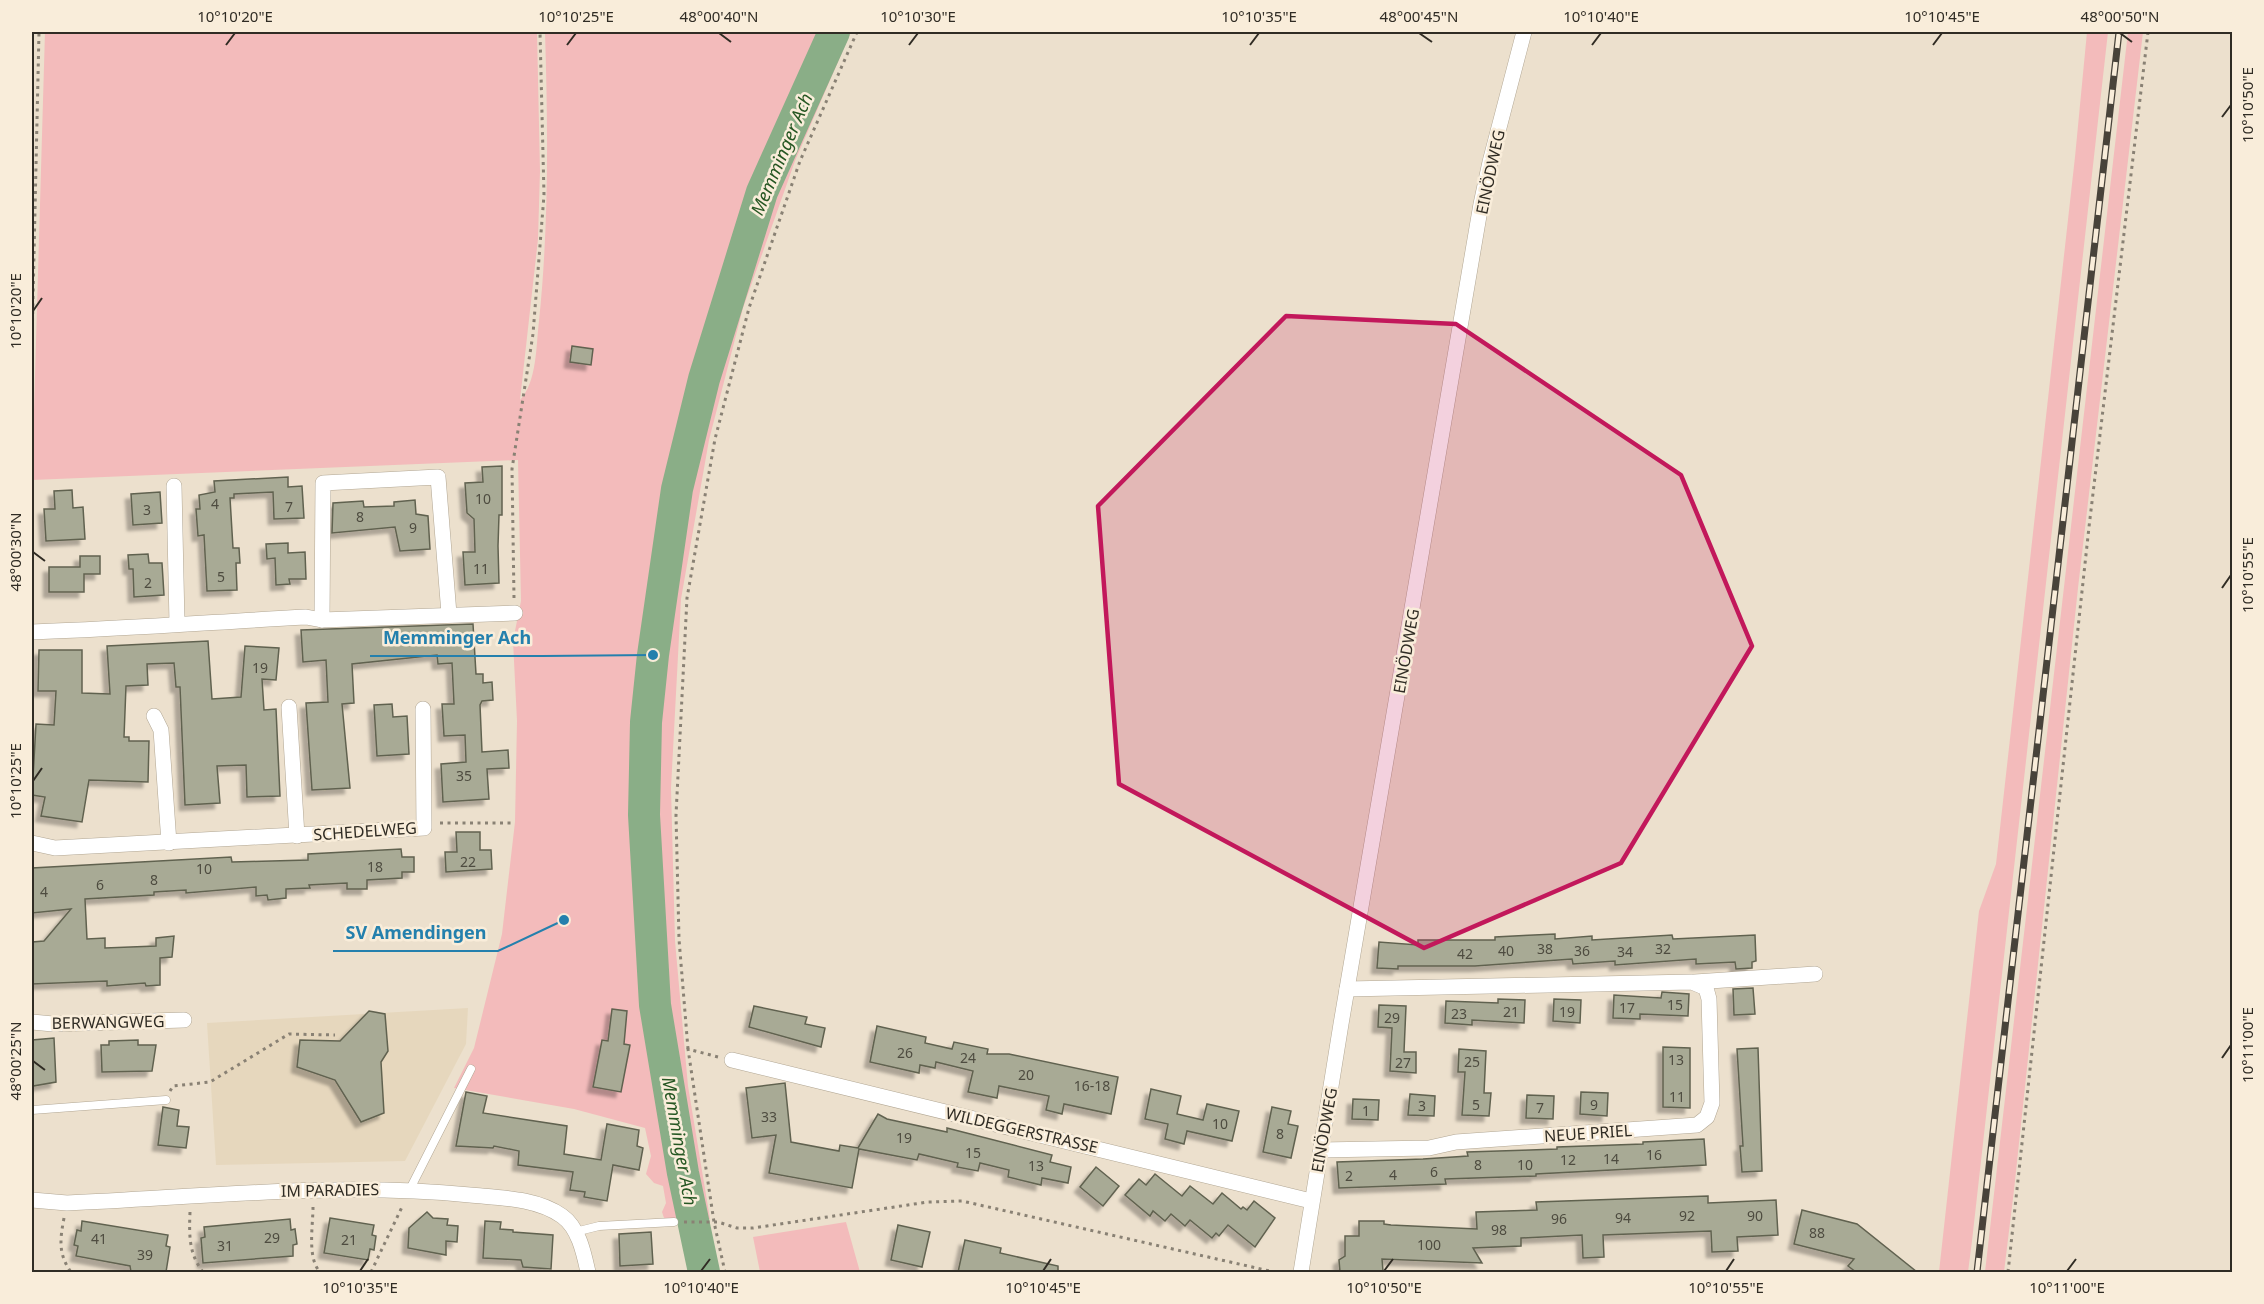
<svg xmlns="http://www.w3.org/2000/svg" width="2264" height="1304" viewBox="0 0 2264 1304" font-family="'Noto Sans',sans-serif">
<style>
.built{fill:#e6d7bd}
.green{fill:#f3bbbb}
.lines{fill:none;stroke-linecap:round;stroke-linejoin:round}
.river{stroke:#8aae87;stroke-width:32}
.building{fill:#a8aa95;stroke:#616250;stroke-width:1.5;filter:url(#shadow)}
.service-casing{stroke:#b1a693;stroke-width:9}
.minor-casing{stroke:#b1a693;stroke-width:16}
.path{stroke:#898174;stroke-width:3;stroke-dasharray:3 4.5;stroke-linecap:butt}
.service{stroke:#fff;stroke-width:8}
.minor{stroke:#fff;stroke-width:15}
.rail-casing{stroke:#48433a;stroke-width:7}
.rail{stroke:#f9edda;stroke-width:4.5;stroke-dasharray:14;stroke-linecap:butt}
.marked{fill:#c2185b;fill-opacity:0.2;stroke:#c2185b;stroke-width:4.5;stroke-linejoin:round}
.ticks{fill:none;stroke:#302c24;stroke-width:2}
.labels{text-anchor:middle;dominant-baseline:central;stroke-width:5;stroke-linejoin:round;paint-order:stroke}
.number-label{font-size:14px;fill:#4e4c40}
.street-label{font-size:16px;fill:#302c24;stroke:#f9edda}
.water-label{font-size:18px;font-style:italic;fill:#265723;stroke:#f9edda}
.leader{fill:none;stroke:#2480ad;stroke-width:2}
.callout-dot{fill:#2480ad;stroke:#f9edda;stroke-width:2}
.callout-label{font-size:18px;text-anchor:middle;font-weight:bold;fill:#2480ad;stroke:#f9edda;stroke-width:5;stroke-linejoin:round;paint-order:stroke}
.neatline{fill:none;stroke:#302c24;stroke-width:2}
.ticks-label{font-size:15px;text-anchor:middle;fill:#302c24}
</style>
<defs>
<filter id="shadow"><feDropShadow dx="-5.5" dy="5.5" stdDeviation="1.5" flood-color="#0004"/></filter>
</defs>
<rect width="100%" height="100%" fill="#ece0cd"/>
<path class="built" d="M468,1008L466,1044L405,1161L216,1165L207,1023Z"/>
<g class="green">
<path d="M45,32H537L540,171L538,239L520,400C537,382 536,346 539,321C549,224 548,129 545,32H851L795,161L743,308L709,440L681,599L671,788L675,941L688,1086L710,1219L664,1218L662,1212L666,1203L663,1186L654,1183L646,1174L651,1156L645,1128L574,1109L454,1088L474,1048L502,934L515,822L517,721L513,641L521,601L518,460L32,480Z"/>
<path d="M2087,32H2108L1972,1241L1968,1272H1939L1979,911L1996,864L2075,157Z"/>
<path d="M2128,32H2143L2078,588L2014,1190L2004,1272H1985Z"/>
<path d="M846,1222L860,1272H760L753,1237Z"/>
</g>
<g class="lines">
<path class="river" d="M704,1272L683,1173L655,1005L644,815L646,722L653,655L677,489L704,379L762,192L834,32"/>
</g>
<g class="building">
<path d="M572,346L593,349L591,365L570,362Z"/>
<path d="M502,466V515H499L498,546L499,583L465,585L463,552H475L474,519L467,513L465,483L483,482L482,467Z"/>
<path d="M288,477V487L302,486L304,518L274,519L273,492L234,494V498H230L233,548H239L240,563H236L237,590L207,591L204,535L198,536L196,509H200L199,495L215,492L214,481Z"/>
<path d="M72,490L73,508L83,507L85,539L46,541L44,509H55L54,491Z"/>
<path d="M160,492L162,523L133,525L131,494Z"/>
<path d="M415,500L416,514L428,516L430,549L400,551L395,527L332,533L333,503L363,501L364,507L394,506V502Z"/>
<path d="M288,543V553L305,552L306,579H289L290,584L276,585L275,558L267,559L266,544Z"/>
<path d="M148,554L149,563H162L164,595L134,597L133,569H129L128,555Z"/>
<path d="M80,556H100V574H84V592H49V567H80Z"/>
<path d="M473,624L476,674H483V683L492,682L493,700L482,701L480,705L482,752L508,750L509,768L487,769L489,799L443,802L441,764L466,762L465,735L444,736L442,704H454L452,663L438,664L437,655L352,664L354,703L342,704L350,788L312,790L306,703L328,702L326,660L303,662L301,630Z"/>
<path d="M208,641L212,699L241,697L245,646L279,648L276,680L262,679L264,710L276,709L280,796L247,797L246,765L217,766L220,803L185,805L180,687H176L174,663L147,664L148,685L126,686L124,737H129V741H149L148,782L89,780L82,822L41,816L45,797L32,795L36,724L54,725L56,691H38L39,650H82V693L110,694L107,646Z"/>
<path d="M392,704L393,717L407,716L409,754L377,756L374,705Z"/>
<path d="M456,832H480V850H491L492,869L446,872L445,852H457Z"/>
<path d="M401,849L402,857H414V872H402V878L367,880V889H347V883L309,885L310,888L286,889V898L268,900L267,895L256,896V887L186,893V890L154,892V895L85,899L87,939L105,938V948L156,946V938L174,936L172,957L160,958V985L146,986L145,983L107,986V981L32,984V942L44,941L71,909L32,913V868L231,857L232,862L308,860V854Z"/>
<path d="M1555,934V939L1592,936V940L1672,935L1673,939L1755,935L1756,961L1752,962V968L1736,969L1735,962L1696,964V959L1615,965V961L1573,964L1572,959L1475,966H1398V969L1377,968L1379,942L1418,945V940H1495V937Z"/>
<path d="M1753,988L1755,1014L1734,1015L1733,989Z"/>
<path d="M1662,992L1689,994L1688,1016L1640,1014V1019L1613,1018L1614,995L1661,998Z"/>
<path d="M1498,999L1525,1000L1524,1023L1472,1020V1025L1445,1023L1446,1001L1498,1003Z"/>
<path d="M1554,999L1581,1000L1580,1023L1553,1021Z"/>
<path d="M1379,1005L1406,1006L1404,1052H1416V1073L1390,1071L1392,1028L1378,1027Z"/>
<path d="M754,1006L807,1017L805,1024L825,1028L821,1047L749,1027Z"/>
<path d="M612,1009L627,1011L624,1044L630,1045L621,1092L593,1087L602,1040L608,1041Z"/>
<path d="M369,1011L385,1014L388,1051L381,1062L384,1113L361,1122L335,1080L297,1067L300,1040L340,1041Z"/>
<path d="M877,1026L926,1037L925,1043L952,1049L954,1042L988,1049L987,1054H1009L1118,1077L1111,1114L1064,1104L1062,1114L1046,1110L1049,1096L999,1086L997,1098L968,1092L973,1071L936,1062L935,1068L920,1065L919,1073L870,1062Z"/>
<path d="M54,1038L56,1082L33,1086L32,1040Z"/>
<path d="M138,1040V1045H156L152,1071L102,1072L101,1045H109V1041Z"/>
<path d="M1663,1047L1690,1048V1108L1663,1107Z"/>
<path d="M1758,1048L1762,1171L1742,1172L1740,1146H1743L1737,1049Z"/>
<path d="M1459,1049L1486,1051L1484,1093H1491L1489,1116L1462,1115L1465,1072H1458Z"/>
<path d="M785,1083L791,1142L839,1151L840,1145L858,1148L878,1114L887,1119L947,1132V1128L1052,1155L1050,1162L1071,1167L1068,1183L1042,1178L1041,1185L1008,1177L1009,1170L980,1163L978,1171L957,1167L958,1163L919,1154L917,1160L859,1149L852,1188L769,1173L776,1135L752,1138L746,1088Z"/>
<path d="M1151,1089L1181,1096L1177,1114L1203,1120L1207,1104L1239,1111L1232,1141L1187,1131L1184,1144L1165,1139L1168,1124L1145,1119Z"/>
<path d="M466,1092L487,1096L483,1113L567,1126L564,1154L601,1160L607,1124L639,1130L637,1146L643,1148L639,1170L613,1165L607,1201L584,1197L585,1192L570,1190L573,1172L518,1165L519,1151L494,1146L493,1148L456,1146Z"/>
<path d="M1581,1092L1608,1093L1607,1116L1580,1114Z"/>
<path d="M1410,1094L1435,1096L1434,1116L1408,1115Z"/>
<path d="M1527,1095L1554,1096L1553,1119L1526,1118Z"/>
<path d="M1353,1099L1379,1100L1378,1120L1352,1119Z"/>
<path d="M163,1107L179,1110L177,1126L189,1127L186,1148L158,1145Z"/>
<path d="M1272,1107L1291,1111L1288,1124L1298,1126L1291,1158L1263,1152Z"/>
<path d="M1704,1139L1706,1165L1536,1174V1176L1445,1179L1446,1184L1339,1188L1337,1162L1423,1159L1468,1156L1467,1152L1557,1149V1147L1643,1144V1142Z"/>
<path d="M1096,1167L1119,1186L1103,1206L1080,1187Z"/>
<path d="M1155,1174L1182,1196L1190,1186L1213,1204L1222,1193L1241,1209L1243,1207L1247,1210L1254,1201L1275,1218L1255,1247L1228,1225L1219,1236L1216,1233L1212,1238L1190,1220L1185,1226L1171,1214L1165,1221L1153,1211L1150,1216L1125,1195L1139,1179L1146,1185Z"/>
<path d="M1708,1196V1203L1776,1200L1778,1235L1737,1237L1738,1251L1712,1252L1711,1231L1603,1235L1604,1257L1583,1258L1582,1235L1521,1238V1246L1473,1248L1482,1263L1382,1259L1383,1271L1340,1272L1339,1260L1345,1256V1236H1359V1221H1384V1224L1391,1225L1477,1229L1476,1212L1537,1210L1536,1202Z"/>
<path d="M1802,1210L1857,1224L1917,1272H1856L1848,1266L1854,1259L1794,1244Z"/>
<path d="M427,1212L433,1218L448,1219L447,1225L458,1226L457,1242L446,1241V1255L408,1248L409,1228Z"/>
<path d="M330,1218L374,1225L372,1235L376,1236L374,1250L370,1249L368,1260L324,1253Z"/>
<path d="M290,1219L291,1230L295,1229L297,1244L293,1245V1256L203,1263L201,1238L205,1237L204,1227Z"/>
<path d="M82,1221L168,1235L166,1246L170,1247L166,1272H131L130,1266L76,1256L78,1246L74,1245L77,1230L81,1231Z"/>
<path d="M485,1221L501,1222L500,1229L513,1230V1232L553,1235L551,1269L523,1267L521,1260L483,1258Z"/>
<path d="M898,1225L930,1232L922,1267L891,1260Z"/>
<path d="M651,1232L653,1264L620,1266L619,1234Z"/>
<path d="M965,1240L1001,1248L1000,1253L1058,1266V1272H958Z"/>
</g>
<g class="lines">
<defs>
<g id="service">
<path d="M32,1110L166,1100"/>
<path d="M410,1189L471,1069"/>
<path d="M575,1232L599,1226L674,1222"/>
</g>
<g id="minor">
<path d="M174,486L177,623"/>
<path d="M322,620L323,483L438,477L449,614"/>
<path d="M32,632C123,629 214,622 306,617L322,620L515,613"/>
<path d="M289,707L297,836"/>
<path d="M154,716L161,730L169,843"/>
<path d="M32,843L55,848L424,828L423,709"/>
<path d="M1695,982L1815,974"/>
<path d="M32,1022L53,1024L184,1020"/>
<path d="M732,1060L1311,1201"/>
<path d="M1321,1150L1429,1148L1456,1142L1697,1125L1707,1117L1712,1103L1709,999L1706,988L1692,982L1347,989"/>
<path d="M32,1200L67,1203C202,1197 335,1182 470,1195C501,1198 536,1198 562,1216C579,1228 584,1254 588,1272"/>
<path d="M1301,1272L1341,1024L1481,204L1490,162L1524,32"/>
</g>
</defs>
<use href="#service" class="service-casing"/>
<use href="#minor" class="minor-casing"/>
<g class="path">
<path d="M32,344L39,32"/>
<path d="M32,598V600"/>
<path d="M514,598L512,469L533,334L544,195L540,32"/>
<path d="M440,823H512"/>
<path d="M688,1049L679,939L676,815L687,598L715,439L749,308L800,161L857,32"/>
<path d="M718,1057L688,1049L714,1222L725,1272"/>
<path d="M170,1091L173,1086L210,1082L289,1034L335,1035"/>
<path d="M313,1207C313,1226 307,1258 320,1272"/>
<path d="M190,1212C189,1236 189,1254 203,1272"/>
<path d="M64,1218C60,1239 58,1254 71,1272"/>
<path d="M684,1222H718L737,1228H753L928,1202L962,1201L1274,1272"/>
<path d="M371,1272L402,1207"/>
<path d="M2008,1272L2089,527L2148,32"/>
</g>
<use href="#service" class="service"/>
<use href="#minor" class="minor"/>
<defs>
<path id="rail" d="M1977,1272L2119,32"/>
</defs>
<use href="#rail" class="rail-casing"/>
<use href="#rail" class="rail"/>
</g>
<path class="marked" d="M1286,316L1456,324L1681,475L1752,646L1621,863L1424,948L1119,784L1098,506Z"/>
<path class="ticks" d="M719,33L731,42M1419,33L1432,42M2120,33L2132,42M226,45L235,33M567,45L576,33M909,45L918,33M1250,45L1259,33M1592,45L1601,33M1933,45L1942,33M2222,117L2231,105M33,311L42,298M33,552L45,561M2222,588L2231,575M33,781L42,768M2222,1058L2231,1045M33,1061L45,1070M360,1271L368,1259M701,1271L710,1259M1043,1271L1051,1259M1384,1271L1393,1259M1726,1271L1734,1259M2067,1271L2076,1259"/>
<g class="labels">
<g class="number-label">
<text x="483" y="498">10</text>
<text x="215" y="503">4</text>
<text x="289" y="506">7</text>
<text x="147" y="509">3</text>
<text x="360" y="516">8</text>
<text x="413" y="527">9</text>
<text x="481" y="568">11</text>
<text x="221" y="576">5</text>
<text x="148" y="582">2</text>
<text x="260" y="667">19</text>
<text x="464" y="775">35</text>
<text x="468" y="861">22</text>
<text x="375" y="866">18</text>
<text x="204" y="868">10</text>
<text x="154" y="879">8</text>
<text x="100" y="884">6</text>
<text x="44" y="891">4</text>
<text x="1545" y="948">38</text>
<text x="1663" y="948">32</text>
<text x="1506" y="950">40</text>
<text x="1582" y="950">36</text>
<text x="1625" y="951">34</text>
<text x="1465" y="953">42</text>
<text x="1675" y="1004">15</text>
<text x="1627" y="1007">17</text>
<text x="1511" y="1011">21</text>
<text x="1567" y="1011">19</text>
<text x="1459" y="1013">23</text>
<text x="1392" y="1017">29</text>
<text x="905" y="1052">26</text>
<text x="968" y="1057">24</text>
<text x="1676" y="1059">13</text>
<text x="1472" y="1061">25</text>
<text x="1403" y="1062">27</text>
<text x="1026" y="1074">20</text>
<text x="1092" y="1085">16-18</text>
<text x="1677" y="1096">11</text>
<text x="1476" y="1104">5</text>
<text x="1594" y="1104">9</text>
<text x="1422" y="1105">3</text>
<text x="1540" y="1107">7</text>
<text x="1366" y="1110">1</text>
<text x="769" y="1116">33</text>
<text x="1220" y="1123">10</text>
<text x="1280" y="1133">8</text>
<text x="904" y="1137">19</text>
<text x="973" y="1152">15</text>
<text x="1654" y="1154">16</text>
<text x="1611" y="1158">14</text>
<text x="1568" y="1159">12</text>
<text x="1478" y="1164">8</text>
<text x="1525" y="1164">10</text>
<text x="1036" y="1165">13</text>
<text x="1434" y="1171">6</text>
<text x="1393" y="1174">4</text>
<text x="1349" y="1175">2</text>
<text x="1687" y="1215">92</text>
<text x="1755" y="1215">90</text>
<text x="1623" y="1217">94</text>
<text x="1559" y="1218">96</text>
<text x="1499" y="1229">98</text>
<text x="1817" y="1232">88</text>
<text x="272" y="1237">29</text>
<text x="99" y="1238">41</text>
<text x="349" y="1239">21</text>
<text x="1429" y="1244">100</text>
<text x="225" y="1245">31</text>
<text x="145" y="1254">39</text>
</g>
<g class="street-label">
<text transform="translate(1490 172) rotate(-78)">EINÖDWEG</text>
<text transform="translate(1406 651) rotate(-80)">EINÖDWEG</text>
<text transform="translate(365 831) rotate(-4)">SCHEDELWEG</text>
<text transform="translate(108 1022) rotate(-1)">BERWANGWEG</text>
<text transform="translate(1022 1130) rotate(13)">WILDEGGERSTRASSE</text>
<text transform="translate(1324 1130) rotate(-80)">EINÖDWEG</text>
<text transform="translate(1588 1133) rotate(-4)">NEUE PRIEL</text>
<text transform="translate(330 1190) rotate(-1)">IM PARADIES</text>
</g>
<g class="water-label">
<text transform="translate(781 154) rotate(-67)">Memminger Ach</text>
<text transform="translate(680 1141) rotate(80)">Memminger Ach</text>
</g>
</g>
<path class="leader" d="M653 655L543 656H370M564 920L498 951H333"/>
<g class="callout-dot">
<circle cx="653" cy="655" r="6"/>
<circle cx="564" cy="920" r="6"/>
</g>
<g class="callout-label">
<text x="457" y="644">Memminger Ach</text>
<text x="416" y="939">SV Amendingen</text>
</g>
<rect width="2264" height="1304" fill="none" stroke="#f9edda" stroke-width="66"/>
<rect x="33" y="33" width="2198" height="1238" class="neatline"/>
<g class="ticks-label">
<text x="235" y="22">10°10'20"E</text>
<text x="576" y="22">10°10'25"E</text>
<text x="719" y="22">48°00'40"N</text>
<text x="918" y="22">10°10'30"E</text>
<text x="1259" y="22">10°10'35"E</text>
<text x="1419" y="22">48°00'45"N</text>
<text x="1601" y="22">10°10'40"E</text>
<text x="1942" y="22">10°10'45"E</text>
<text x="2120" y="22">48°00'50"N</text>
<text transform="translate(2248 105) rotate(-90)" y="5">10°10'50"E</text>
<text transform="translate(16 311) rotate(-90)" y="5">10°10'20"E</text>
<text transform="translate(16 552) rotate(-90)" y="5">48°00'30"N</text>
<text transform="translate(2248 575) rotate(-90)" y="5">10°10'55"E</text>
<text transform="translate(16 781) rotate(-90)" y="5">10°10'25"E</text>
<text transform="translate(2248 1045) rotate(-90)" y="5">10°11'00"E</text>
<text transform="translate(16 1061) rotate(-90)" y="5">48°00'25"N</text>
<text x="360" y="1293">10°10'35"E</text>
<text x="701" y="1293">10°10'40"E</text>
<text x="1043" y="1293">10°10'45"E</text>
<text x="1384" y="1293">10°10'50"E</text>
<text x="1726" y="1293">10°10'55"E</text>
<text x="2067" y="1293">10°11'00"E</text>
</g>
</svg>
